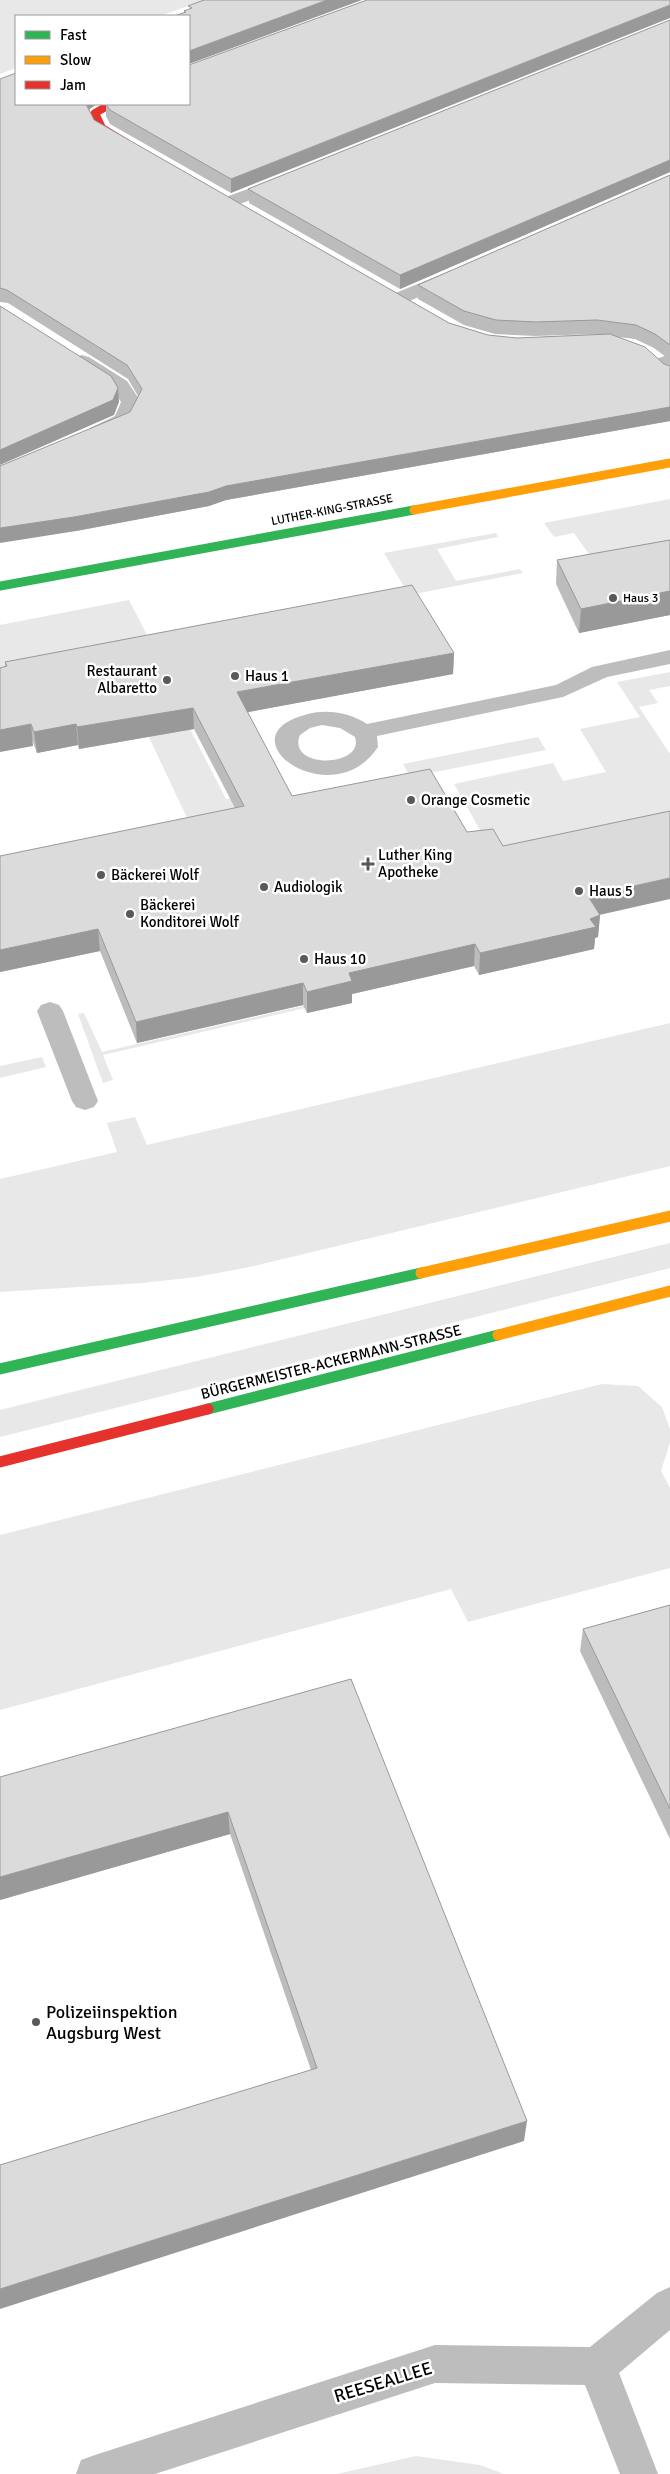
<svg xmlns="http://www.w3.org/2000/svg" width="670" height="2474" viewBox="0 0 670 2474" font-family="Signika,sans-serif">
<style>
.green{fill:#e8e8e8}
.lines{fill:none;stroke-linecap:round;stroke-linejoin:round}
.lane{fill:#bdbdbd;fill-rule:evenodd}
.street{fill:#bdbdbd;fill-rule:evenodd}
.fast-far1{stroke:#30b455;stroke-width:9}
.fast{stroke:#30b455;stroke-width:11}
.slow-far1{stroke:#ff9f0a;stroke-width:9}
.slow{stroke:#ff9f0a;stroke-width:11}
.jam-far1{stroke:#e5322d;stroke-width:8}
.jam{stroke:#e5322d;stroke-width:11}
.wall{fill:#bcbcbc}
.shaded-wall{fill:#999}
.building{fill:#dbdbdb;stroke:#999}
.poi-dot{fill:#595959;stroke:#fff;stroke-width:2}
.labels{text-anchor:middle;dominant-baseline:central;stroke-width:5;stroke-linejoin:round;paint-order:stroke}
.far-street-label{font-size:12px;fill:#000;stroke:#fff}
.far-poi-label{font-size:12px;fill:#000;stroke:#fff;text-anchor:start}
.poi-label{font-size:15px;fill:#000;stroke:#fff;text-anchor:start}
.street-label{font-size:15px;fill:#000;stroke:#fff}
.near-poi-label{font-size:18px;fill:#000;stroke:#fff;text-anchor:start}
.near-street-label{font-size:18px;fill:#000;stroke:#fff}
</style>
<rect width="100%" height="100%" fill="#fff"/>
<g class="green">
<path d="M0,0H205L160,16H16V68L0,74Z"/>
<path d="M670,499V541L596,564L574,533L554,537L544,523Z"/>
<path d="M496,533L498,537L437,549L456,581L520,569L523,573L409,595L384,553Z"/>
<path d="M129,600L150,641L0,671V625Z"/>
<path d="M670,672V686L649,690L658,703L639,707L670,754V818L493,853L454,784L553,763L563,781L606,772L580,729L640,717L617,682Z"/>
<path d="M188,725L226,799L286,788L292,801L189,822L147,733Z"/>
<path d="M538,737L546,750L410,777L403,764Z"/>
<path d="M303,1006L305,1008L103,1055L113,1080L103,1083L78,1014L84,1013L102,1052Z"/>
<path d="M670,1023V1166L250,1267L196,1277L142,1283L0,1292V1179L117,1152L107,1123L135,1117L147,1145Z"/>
<path d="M42,1057L46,1067L0,1078V1066Z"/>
<path d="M670,1243V1268L0,1437V1410Z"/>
<path d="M602,1384L638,1386L662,1407L670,1429V1442L661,1471L670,1488V1568L468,1622L451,1589L0,1710V1535Z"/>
<path d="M416,2456L480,2465L504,2474H337Z"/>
</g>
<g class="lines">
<g class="lane">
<path d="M670,650V664L607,677L563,697L377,736L378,747C332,817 219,736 308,714C328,709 350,713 367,724L556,685L592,667ZM322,725L340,728L355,737C365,768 286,769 300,735L310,728Z"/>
<path d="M50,1002L59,1005L63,1011L98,1101L94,1107L85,1110L76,1107L72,1101L37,1011L41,1005Z"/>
</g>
<g class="street">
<path d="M283,176L289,177L292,181L289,185L235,206H223L220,202L223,198Z"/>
<path d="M452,270L459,272L461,276L459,280L407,302H393L391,298L393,294Z"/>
<path d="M670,354V367H656L653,363L656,359Z"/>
<path d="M82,355L89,357L127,381L141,402L130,424L104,436L97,438L90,436L87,432L90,428L115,416L121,402L113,389L75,365L72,361L75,357Z"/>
<path d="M670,2287V2330L619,2373L658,2474H620L585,2385L435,2383L155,2474H76L81,2460L95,2455L435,2345L590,2347L657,2293Z"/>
</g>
<path class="fast-far1" d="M0,586L414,510"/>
<g class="fast">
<path d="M0,1369L421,1273"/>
<path d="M208,1409L498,1335"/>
</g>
<path class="slow-far1" d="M414,510L670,463"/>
<g class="slow">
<path d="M421,1273L670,1216"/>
<path d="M498,1335L670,1291"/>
</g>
<path class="jam-far1" d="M111,104L95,113L102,128L128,144"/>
<path class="jam" d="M0,1462L208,1409"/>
</g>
<g class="wall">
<path d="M367,0L231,193L110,124L106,116V104H189V66Z"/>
<path d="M670,20V172L400,289L249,203L248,189Z"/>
<path d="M0,79L97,104L89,109L94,120L449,323L488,335L517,338L602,334H596L535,336L495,334L464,325L418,299V285L670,175V360L654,348L635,339L618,337L664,364L670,366V421L226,500L209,506L76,531L130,412L138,396L128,379L8,303L0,302Z"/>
<path d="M670,540V615L579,633L556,584L557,560Z"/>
<path d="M454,653L453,674L247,712L292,796L467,832L503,846L600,915L598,937L595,938L594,949L479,975L474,966L352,994V1003L307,1013L303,1005L137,1043L100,951L0,972L235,808L194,729L79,749L78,745L37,753L5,667V662Z"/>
<path d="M670,1605V1839L580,1651L583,1629Z"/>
<path d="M351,1679L524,2141L311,2070L230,1834L0,1900Z"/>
</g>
<g class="shaded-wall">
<path d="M327,0H362L189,64V51Z"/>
<path d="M670,5V18L231,193V179Z"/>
<path d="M84,104H97L84,113Z"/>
<path d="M670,160V172L400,289V275Z"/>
<path d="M118,388L119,402L114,415L0,465V450Z"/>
<path d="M670,407V421L226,500L209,506L76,531L0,543V528L226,486Z"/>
<path d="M670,591V615L579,633L581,609Z"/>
<path d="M454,653L453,674L238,714L237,692Z"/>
<path d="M193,708L194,729L79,749L77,727Z"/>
<path d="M31,724L33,746L0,752V730Z"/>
<path d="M76,724L78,745L37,753L34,732Z"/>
<path d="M670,878V899L586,918L588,896Z"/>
<path d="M600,915L598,937L595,938L594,949L479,975L480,953Z"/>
<path d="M98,929L100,951L0,972V950Z"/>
<path d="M475,944L474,966L352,994V1003L307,1013V992L349,973Z"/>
<path d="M303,983V1005L137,1043L136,1022Z"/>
<path d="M228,1812L230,1834L0,1900V1877Z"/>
<path d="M527,2121L524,2141L0,2309V2289Z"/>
</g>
<g class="building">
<path d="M204,0H327L189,51V16H174L186,12L184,11L192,8L188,6Z"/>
<path d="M367,0H670V5L231,179L110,110L106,104H189V65Z"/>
<path d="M670,20V160L400,275L248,189Z"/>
<path d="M16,73V104H86L94,120L449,323L488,335L517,338L610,334L645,347L664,364L670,366V407L226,486L209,492L74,517L0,528V466L130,412L142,389L127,365L7,290L0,288V79Z"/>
<path d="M670,175V345L655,334L636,325L597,320L536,322L496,320L464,311L418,285Z"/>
<path d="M0,306L111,376L118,388L113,400L0,450Z"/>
<path d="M670,540V591L581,609L557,560Z"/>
<path d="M412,585L454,653L237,692L292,796L430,769L467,832L493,829L503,846L670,811V878L588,896L600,915L590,919L596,927L480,953L475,944L349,973L352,981L307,992L303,983L136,1022L98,929L0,950V856L244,806L193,708L77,727L76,724L34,732L31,724L0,730V668L7,666L5,662Z"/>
<path d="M670,1605V1809L583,1629Z"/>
<path d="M351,1679L527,2121L0,2289V2165L317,2068L228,1812L0,1877V1777Z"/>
</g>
<g class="poi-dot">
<circle cx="613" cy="598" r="5"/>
<circle cx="235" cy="676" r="5"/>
<circle cx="167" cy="680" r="5"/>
<circle cx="411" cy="800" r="5"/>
<path d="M365.5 856.5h5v5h5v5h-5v5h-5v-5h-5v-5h5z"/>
<circle cx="101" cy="875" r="5"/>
<circle cx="264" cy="887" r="5"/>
<circle cx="579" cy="891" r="5"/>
<circle cx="130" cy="914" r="5"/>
<circle cx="304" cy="959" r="5"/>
<circle cx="36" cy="2022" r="5"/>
</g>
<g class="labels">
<g class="far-street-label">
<text transform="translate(332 510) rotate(-11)">LUTHER-KING-STRASSE</text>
</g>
<g class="far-poi-label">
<text x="623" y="598">Haus 3</text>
</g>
<g class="poi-label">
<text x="157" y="671" text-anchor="end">Restaurant<tspan x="157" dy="17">Albaretto</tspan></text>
<text x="245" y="676">Haus 1</text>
<text x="421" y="800">Orange Cosmetic</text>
<text x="378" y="855">Luther King<tspan x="378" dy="17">Apotheke</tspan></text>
<text x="111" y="875">Bäckerei Wolf</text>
<text x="274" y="887">Audiologik</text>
<text x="589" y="891">Haus 5</text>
<text x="140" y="905">Bäckerei<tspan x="140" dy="17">Konditorei Wolf</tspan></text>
<text x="314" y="959">Haus 10</text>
</g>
<g class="street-label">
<text transform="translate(331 1362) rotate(-14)">BÜRGERMEISTER-ACKERMANN-STRASSE</text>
</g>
<g class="near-poi-label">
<text x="46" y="2012">Polizeiinspektion<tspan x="46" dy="21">Augsburg West</tspan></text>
</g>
<g class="near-street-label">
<text transform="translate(383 2382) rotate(-17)">REESEALLEE</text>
</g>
</g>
<rect x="15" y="15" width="175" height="90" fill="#ffffff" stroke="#999999"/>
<rect x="25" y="31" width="25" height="8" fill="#30b455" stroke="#999999"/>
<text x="60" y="40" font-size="15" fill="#000000">Fast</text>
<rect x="25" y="56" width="25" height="8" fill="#ff9f0a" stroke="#999999"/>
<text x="60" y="65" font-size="15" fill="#000000">Slow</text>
<rect x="25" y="81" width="25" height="8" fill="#e5322d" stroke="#999999"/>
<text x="60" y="90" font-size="15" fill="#000000">Jam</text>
</svg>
